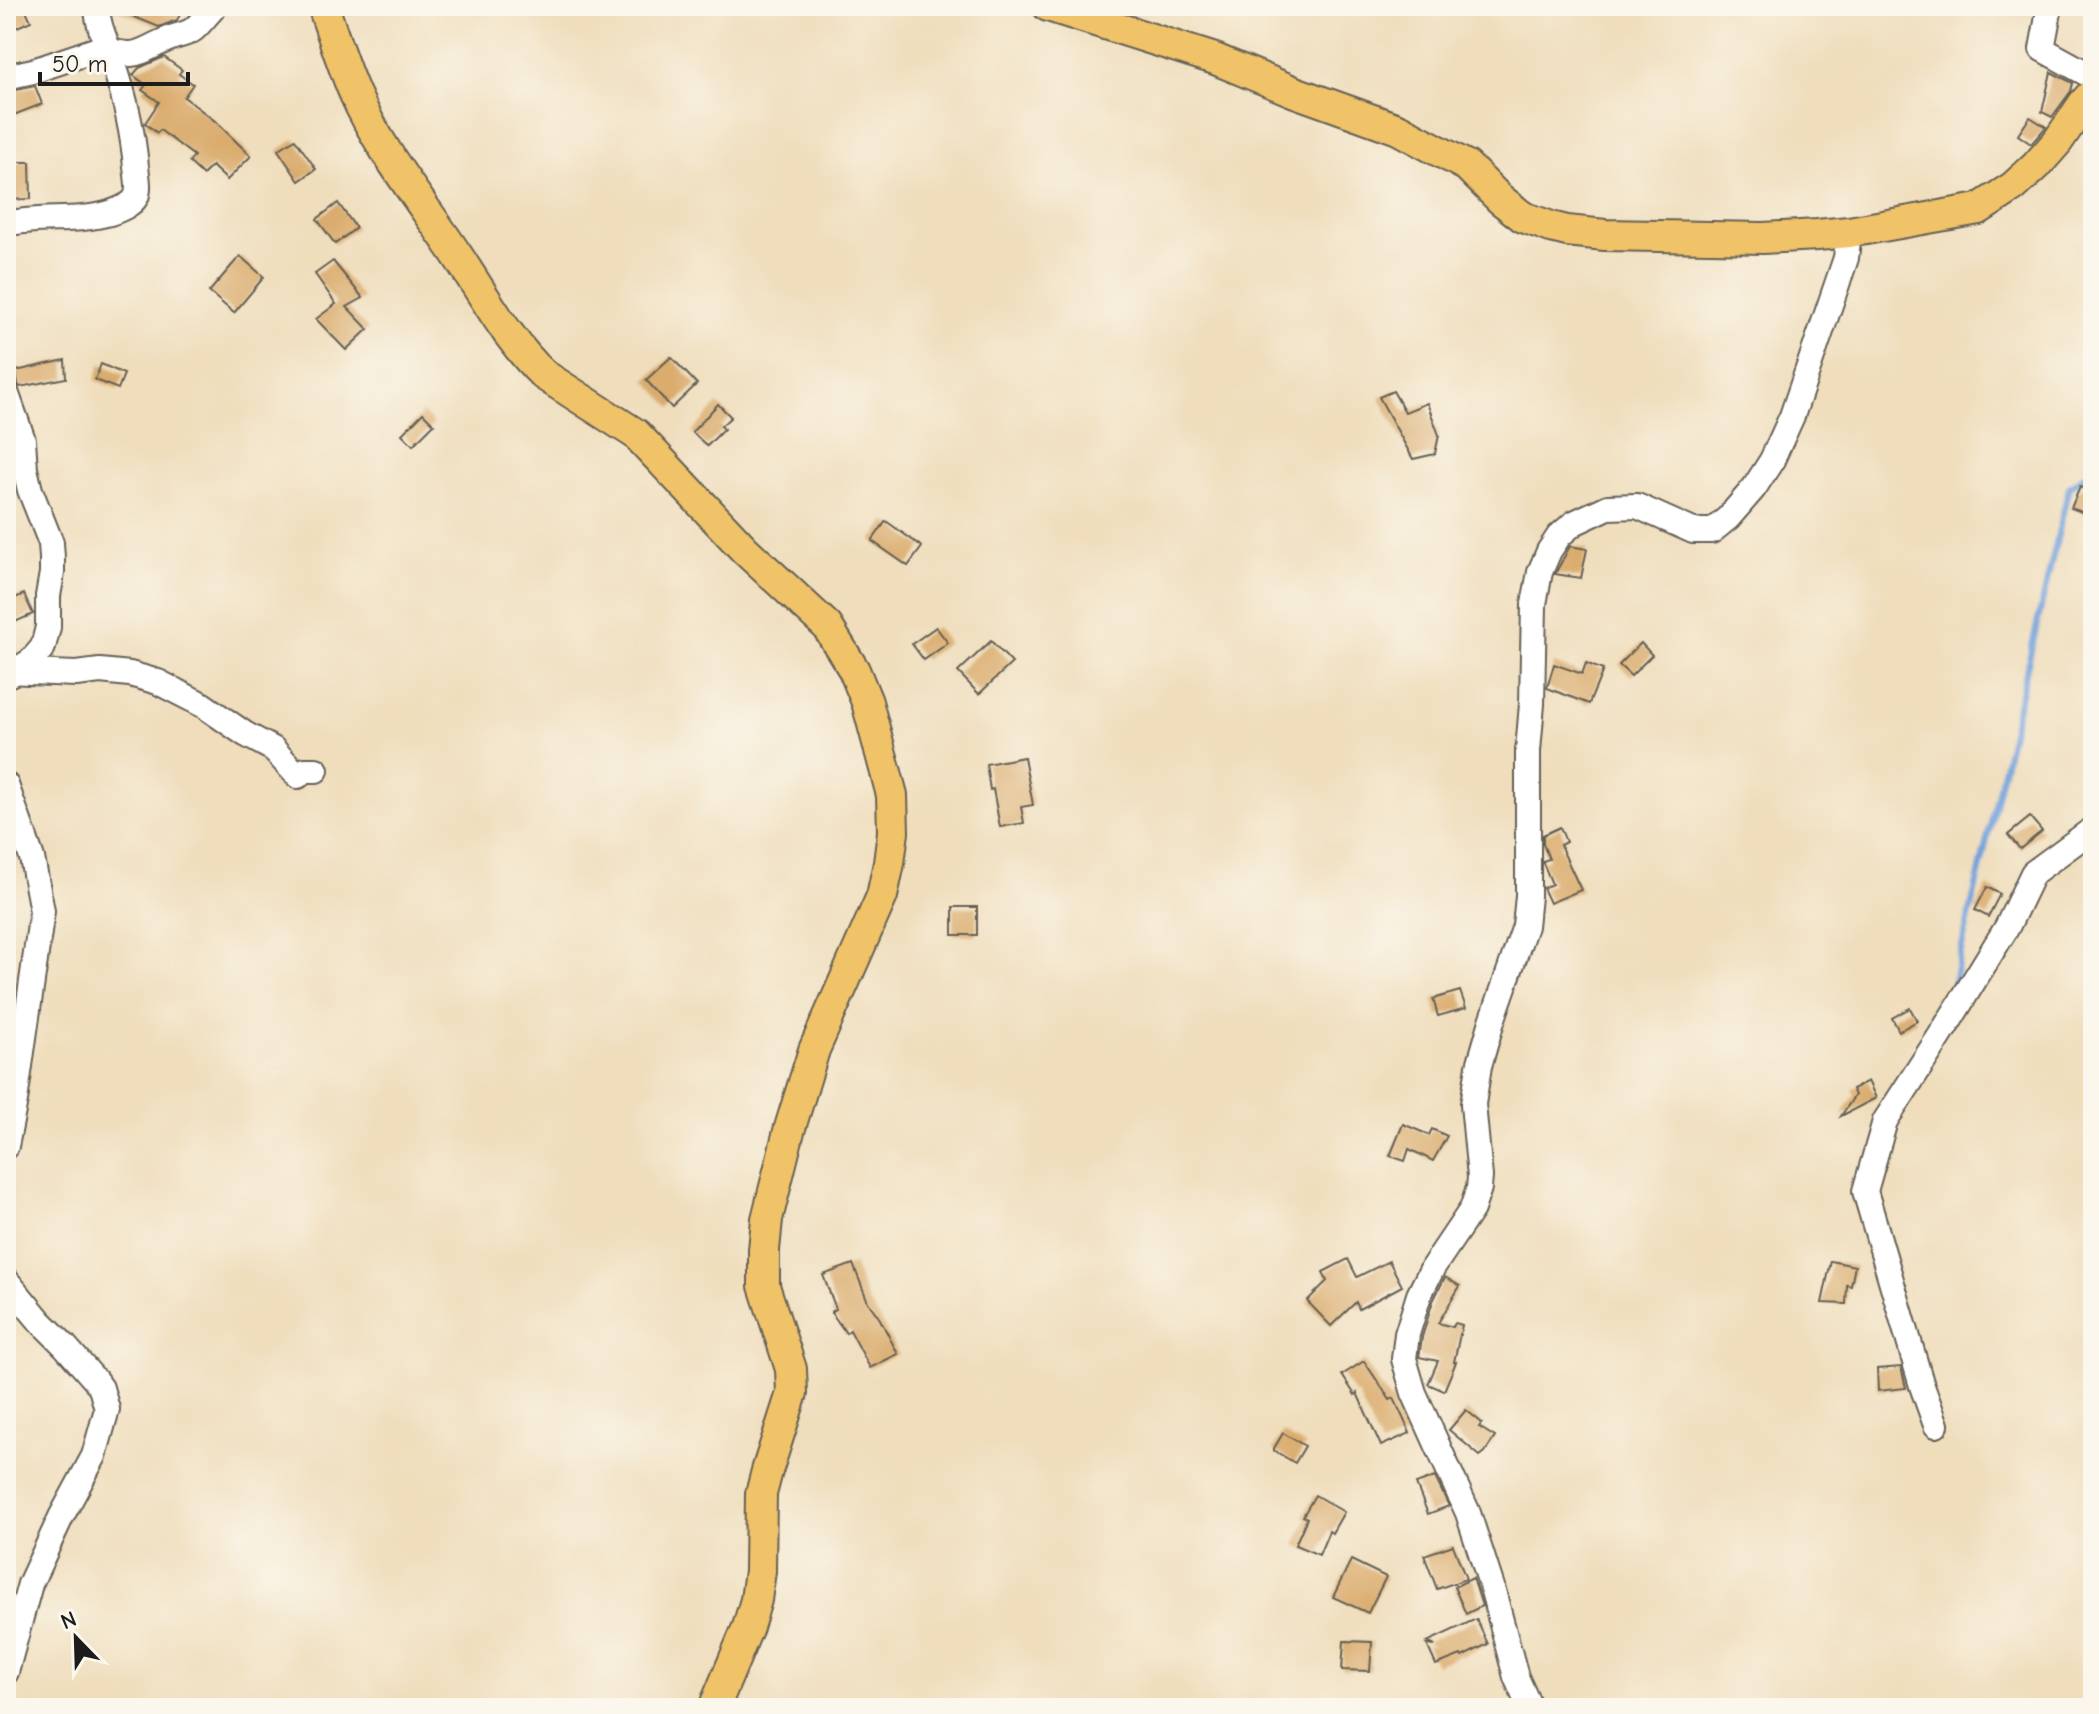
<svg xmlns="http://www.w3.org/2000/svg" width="2099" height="1714" viewBox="0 0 2099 1714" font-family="'Comic Neue',sans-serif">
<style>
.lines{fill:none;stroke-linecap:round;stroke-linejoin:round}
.stream{stroke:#71a0da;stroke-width:6}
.building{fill:#daac6d}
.minor-casing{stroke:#666054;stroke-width:28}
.major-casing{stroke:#666054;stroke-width:34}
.minor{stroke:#fff;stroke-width:24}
.major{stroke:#f1c369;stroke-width:30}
</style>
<rect width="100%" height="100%" fill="#fbf7ec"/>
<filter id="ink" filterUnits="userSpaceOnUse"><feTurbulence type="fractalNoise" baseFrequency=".0125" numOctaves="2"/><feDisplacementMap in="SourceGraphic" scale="16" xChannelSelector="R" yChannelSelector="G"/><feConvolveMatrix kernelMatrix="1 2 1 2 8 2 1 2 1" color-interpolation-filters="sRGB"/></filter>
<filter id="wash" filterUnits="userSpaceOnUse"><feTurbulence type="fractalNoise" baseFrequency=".006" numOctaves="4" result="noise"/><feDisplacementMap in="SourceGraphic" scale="32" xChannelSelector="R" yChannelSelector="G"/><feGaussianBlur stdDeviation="1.8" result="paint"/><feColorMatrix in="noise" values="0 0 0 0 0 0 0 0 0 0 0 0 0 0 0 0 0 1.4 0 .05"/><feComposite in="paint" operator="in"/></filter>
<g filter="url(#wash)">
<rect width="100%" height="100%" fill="#efddbb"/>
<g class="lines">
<path class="stream" d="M1952,990L2069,487L2093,469"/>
</g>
<g id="blocks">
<g class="building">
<path d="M6,6H24L31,21L6,32Z"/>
<path d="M112,6H185L177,20L159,27L112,8Z"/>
<path d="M164,57L182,70L179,74L193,84L184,97L215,121L251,156L227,180L212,166L203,175L189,162L194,156L160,130L157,133L145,123L159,102L142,90L146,85L133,75L139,68Z"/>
<path d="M2051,72L2073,83L2071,91L2052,117L2042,112Z"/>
<path d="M35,86L42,104L6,118V92Z"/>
<path d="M2030,117L2046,127L2031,144L2018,135Z"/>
<path d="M295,139L316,169L299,181L278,150Z"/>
<path d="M6,162H30L31,199L6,200Z"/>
<path d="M338,203L356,228L335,244L317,219Z"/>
<path d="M240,256L264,277L234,313L209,292Z"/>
<path d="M333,261L363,298L347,307L368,329L346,350L316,319L336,304L315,274Z"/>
<path d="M671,357L697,384L672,408L646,380Z"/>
<path d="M65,360L66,378L20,387L18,384L16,371Z"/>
<path d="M101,364L124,374L118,389L95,380Z"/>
<path d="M1393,391L1405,412L1427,403L1439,435L1435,454L1413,459L1379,397Z"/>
<path d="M718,404L731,417L721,426L724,429L707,446L692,432Z"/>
<path d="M423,413L434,424L413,445L402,434Z"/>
<path d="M2080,487L2093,492V498L2087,514L2071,508Z"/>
<path d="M886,521L922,547L908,566L872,541Z"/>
<path d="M1570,546L1587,549L1581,578L1555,574Z"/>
<path d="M24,594L33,614L6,626V602Z"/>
<path d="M936,627L948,643L924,660L912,644Z"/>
<path d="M991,641L1012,663L979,694L958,672Z"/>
<path d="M1641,643L1652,655L1631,676L1619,665Z"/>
<path d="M1586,663L1603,670L1589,704L1547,688L1554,664L1582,674Z"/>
<path d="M1024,757L1033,805L1021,807L1024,823L1000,827L993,789L990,790L986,764Z"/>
<path d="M2030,817L2042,831L2020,849L2008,835Z"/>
<path d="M1560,827L1566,842L1560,845L1581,890L1550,903L1543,888L1552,884L1543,863V861L1549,859L1543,844V835Z"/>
<path d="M1987,887L2000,894L1988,917L1975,910Z"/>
<rect x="953" y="907" width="24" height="28"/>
<path d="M1460,991L1466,1008L1438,1016L1433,999Z"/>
<path d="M1910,1008L1917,1021L1899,1031L1892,1018Z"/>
<path d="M1868,1081L1876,1098L1841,1116L1855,1095L1852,1089Z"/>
<path d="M1403,1124L1429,1135L1432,1129L1447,1136L1433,1161L1409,1149L1405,1161L1390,1156Z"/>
<path d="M1348,1259L1357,1277L1389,1261L1402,1286L1359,1309L1356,1302L1331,1326L1307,1301L1327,1281L1323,1272Z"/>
<path d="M1831,1261L1855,1266L1851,1286L1847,1285L1846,1304L1822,1303Z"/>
<path d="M853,1264L868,1302L880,1319L898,1354L870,1368L850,1330L846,1333L831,1312L836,1309L823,1275Z"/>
<path d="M1445,1277L1460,1286L1438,1323L1453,1327L1455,1323L1462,1325L1454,1362H1456L1444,1391L1428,1384L1438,1361L1419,1357L1422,1337L1433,1301Z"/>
<path d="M1364,1361L1390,1400L1394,1398L1410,1433L1381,1446L1357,1393L1355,1395L1342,1375Z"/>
<path d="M1901,1367L1906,1388L1878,1391L1877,1369Z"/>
<path d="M1466,1410L1482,1423L1479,1427L1495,1437L1485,1452L1480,1456L1449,1430Z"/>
<path d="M1283,1433L1305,1446L1295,1463L1273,1450Z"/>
<path d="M1435,1477L1449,1506L1428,1514L1416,1484Z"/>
<path d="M1315,1495L1344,1512L1332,1533L1329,1531L1319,1555L1295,1545L1307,1518L1303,1516Z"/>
<path d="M1453,1545L1466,1579L1437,1589L1424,1555Z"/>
<path d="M1351,1560L1386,1577L1368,1613L1333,1597Z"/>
<path d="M1473,1578L1482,1606L1466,1614L1454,1587Z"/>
<path d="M1476,1619L1488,1644L1462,1657L1461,1655L1436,1665L1427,1645L1435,1646L1427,1642Z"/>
<path d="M1344,1641L1372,1642L1370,1671L1342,1670Z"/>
</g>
</g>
</g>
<g filter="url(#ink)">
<use href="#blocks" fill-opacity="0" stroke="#666054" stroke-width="2"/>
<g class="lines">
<defs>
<g id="minor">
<path d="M2050,6L2042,49L2093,77"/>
<path d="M6,77L33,71L101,48C140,61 137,51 171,38C179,35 188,34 194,29C202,22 208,13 215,6"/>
<path d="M6,224C40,216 75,223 110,213C118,210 132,205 136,197C140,189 137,176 136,167C133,132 125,98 114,65C108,45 97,26 97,6"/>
<path d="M6,392L23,440L25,469L30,490L51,543L52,558V573L48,596V627L43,647L31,661L10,674"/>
<path d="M6,671L76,674L100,671L130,674L158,682L203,705L245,734L273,749L298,776L305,770H316"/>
<path d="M6,785L32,858L42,911L15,1101L6,1146"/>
<path d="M6,1280L40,1321L65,1346L95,1380L101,1388L107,1409L94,1456L61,1517L30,1584L6,1672"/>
<path d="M1936,1425L1922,1386L1865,1191L1885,1121L1940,1036L2007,927L2033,873L2093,829"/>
<path d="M1530,1708L1516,1677L1492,1587L1468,1513L1414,1393L1404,1359L1407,1334L1419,1295L1433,1267L1472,1209L1479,1188L1480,1177L1473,1104L1479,1066L1492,1021L1525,926L1528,896V751L1532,704L1534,604L1540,572L1549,551L1559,536L1574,523L1608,507L1637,506L1693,531H1712L1728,518L1754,488L1772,460L1792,416L1846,258L1849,232"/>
</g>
<g id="major">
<path d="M323,6C333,35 342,64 354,92C379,149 420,200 455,252C483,293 507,340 544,375L636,434L745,550L827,626L854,670L867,702L892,795L893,832L889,863L882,896L814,1050L789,1131L767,1219L764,1250V1286L791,1369L792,1393L767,1471L761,1494L760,1571L756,1600L748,1627L714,1708"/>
<path d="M1048,6L1215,59L1295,92L1398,129L1467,166L1500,199L1523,217L1551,227L1567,231L1605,235L1763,238L1817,235L1849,232L1979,209L2013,187L2036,166L2058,141L2084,103L2093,93"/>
</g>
</defs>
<use href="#minor" class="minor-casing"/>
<use href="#major" class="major-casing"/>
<use href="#minor" class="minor"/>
<use href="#major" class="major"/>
</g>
</g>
<rect width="2099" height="1714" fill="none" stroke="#fbf7ec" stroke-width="32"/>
<g transform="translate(76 1638) rotate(337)" stroke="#fbf7ec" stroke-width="6" paint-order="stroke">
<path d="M0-6L14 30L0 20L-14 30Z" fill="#1c1c1c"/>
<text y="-12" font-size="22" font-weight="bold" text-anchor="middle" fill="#1c1c1c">N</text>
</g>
<path d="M40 72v12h148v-12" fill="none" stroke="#1c1c1c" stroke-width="4"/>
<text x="52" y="72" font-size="24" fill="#1c1c1c" stroke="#fbf7ec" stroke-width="6" paint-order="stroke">50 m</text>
</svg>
